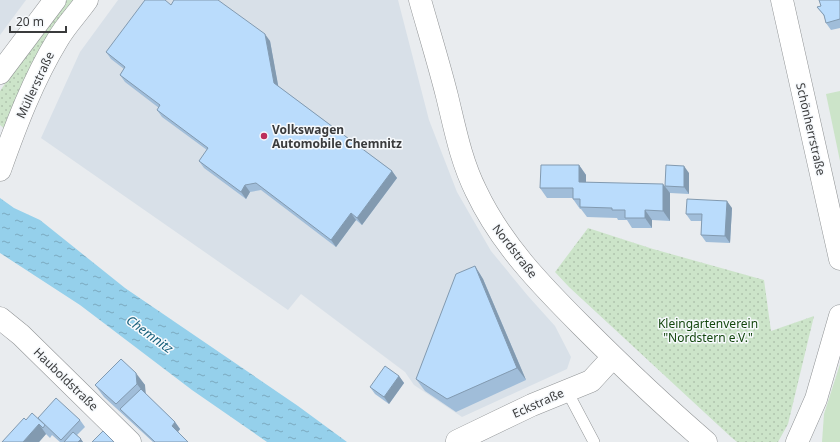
<svg xmlns="http://www.w3.org/2000/svg" width="840" height="442" viewBox="0 0 840 442" font-family="'Noto Sans',sans-serif">
<style>
.built{fill:#d8e0e8}
.grass{fill:url(#grass-dots)}
.park{fill:#cce4c9}
.water{fill:url(#water-ripples)}
.lines{fill:none;stroke-linecap:round;stroke-linejoin:round}
.lane-casing{stroke:#919496;stroke-width:12}
.street-casing{stroke:#919496;stroke-width:23}
.secondary-casing{stroke:#919496;stroke-width:23}
.lane{stroke:#fff;stroke-width:11}
.street{stroke:#fff;stroke-width:22}
.secondary{stroke:#fff;stroke-width:22}
.wall{fill:#a0bdd9}
.shaded-wall{fill:#829ab0}
.building{fill:#badcfc;stroke:#829ab0}
.poi-dot{fill:#bc2e5c;stroke:#f6f9fc;stroke-width:1.5}
.labels{text-anchor:middle;dominant-baseline:central;stroke-width:3;stroke-linejoin:round;paint-order:stroke}
.street-label{font-size:12px;fill:#3a3b3c;stroke:#f6f9fc}
.poi-label{font-size:12px;font-weight:bold;fill:#3a3b3c;stroke:#f6f9fc;text-anchor:start}
.park-label{font-size:12px;fill:#14470e;stroke:#f6f9fc}
.water-label{font-size:13px;font-style:italic;fill:#165f7b;stroke:#f6f9fc}
</style>
<defs>
<pattern id="grass-dots" width="8" height="8" patternUnits="userSpaceOnUse"><rect width="8" height="8" fill="#cce4c9"/><path d="M2 2h.1M6 6h.1" fill="none" stroke="#b0c4ae" stroke-width="1.8" stroke-linecap="round"/></pattern>
<pattern id="water-ripples" width="26" height="14" patternUnits="userSpaceOnUse"><rect width="26" height="14" fill="#95d0eb"/><path d="M2 4q2-2 4 0t4 0M15 11q2-2 4 0t4 0" fill="none" stroke="#7baac0"/></pattern>
</defs>
<rect width="100%" height="100%" fill="#e9ecef"/>
<g class="built">
<path d="M0,0H26L0,35Z"/>
<path d="M118,0H398L429,120L457,192L491,251L528,296L555,326L571,357L567,369L462,417L414,385L405,372L301,294L288,310L41,138L80,52Z"/>
</g>
<g class="grass">
<path d="M67,0H76L5,129L0,125V91L27,51Z"/>
<path d="M588,228L653,249L764,280L771,331L814,316L788,424L778,442H737L731,437L569,287L555,272Z"/>
</g>
<g class="park">
<path d="M840,91V161L826,94Z"/>
<path d="M840,364V442H822L824,414Z"/>
</g>
<path class="water" d="M0,198L14,208L40,220L125,288L298,406L347,442H267L192,390L80,305L0,253Z"/>
<g class="lines">
<defs>
<path id="lane" d="M567,391L594,442"/>
<g id="street">
<path d="M782,0L840,259"/>
<path d="M0,318L21,335L130,442"/>
<path d="M457,441L532,405L591,381L613,357"/>
<path d="M797,442L816,399L840,316"/>
</g>
<g id="secondary">
<path d="M420,0C429,32 439,64 447,96C455,129 461,161 476,191C501,244 541,285 582,326C622,366 663,405 706,442"/>
<path d="M0,73L55,0"/>
<path d="M0,170C16,125 33,80 58,39C66,25 78,13 87,0"/>
</g>
</defs>
<use href="#lane" class="lane-casing"/>
<use href="#street" class="street-casing"/>
<use href="#secondary" class="secondary-casing"/>
<use href="#lane" class="lane"/>
<use href="#street" class="street"/>
<use href="#secondary" class="secondary"/>
</g>
<g class="wall">
<path d="M840,0V28L831,30L826,23L824,16L817,7Z"/>
<path d="M171,5L270,41L278,86L392,171L397,178L362,225L356,220L336,247L261,190L250,192L246,199L204,168L199,161L207,150L162,117L157,110L159,108L125,82L120,75L124,69L111,59L106,52Z"/>
<path d="M579,165L586,175V182L665,186L689,173V194L670,193V221L652,220V228H632L627,220H618L617,218L587,217L581,209H580L573,199V198H547L540,188Z"/>
<path d="M732,208L730,243L706,242L701,235L702,221H691L686,214Z"/>
<path d="M475,266L483,279L526,380L456,412L425,391L416,379Z"/>
<path d="M121,359L145,385V393L175,422L180,429L178,432L188,442H153L104,397L95,385Z"/>
<path d="M399,376L404,383L389,404L375,394L370,387Z"/>
<path d="M38,418L80,420L85,427L77,435L83,442H60L52,435L50,438L46,434L39,442H2L26,420Z"/>
</g>
<g class="shaded-wall">
<path d="M265,34L270,41L279,90L274,83Z"/>
<path d="M579,165L586,175V192L579,182Z"/>
<path d="M684,166L689,173V194L684,187Z"/>
<path d="M392,171L397,178L362,225L357,218Z"/>
<path d="M663,184L670,193V221L663,211Z"/>
<path d="M245,185L250,192L246,199L241,192Z"/>
<path d="M727,201L732,208L730,243L725,236Z"/>
<path d="M645,210L652,220V228L645,218Z"/>
<path d="M351,213L356,220L336,247L331,240Z"/>
<path d="M475,266L483,279L526,380L517,368Z"/>
<path d="M136,373L145,385L146,396L137,384Z"/>
<path d="M399,376L404,383L389,404L384,397Z"/>
<path d="M175,422L180,429L177,433L172,426Z"/>
<path d="M39,424L46,434L39,442H23Z"/>
<path d="M81,439L83,442H78Z"/>
</g>
<g class="building">
<path d="M145,0H165L171,5L174,0H218L265,34L274,83L392,171L357,218L351,213L331,240L256,183L245,185L241,192L199,161L208,148L157,110L160,105L120,75L125,67L106,52Z"/>
<path d="M819,0H840V19L826,23L824,15L817,7L821,6Z"/>
<path d="M541,165H579V182L663,184V211L645,210V218H625V210H612V208L580,207V199H573V188H540Z"/>
<path d="M666,165L684,166V187L665,186Z"/>
<path d="M687,199L727,201L725,236L701,235L702,214H686Z"/>
<path d="M475,266L517,368L447,399L416,379L456,274Z"/>
<path d="M121,359L136,373L137,384L116,404L95,385Z"/>
<path d="M385,366L399,376L384,397L370,387Z"/>
<path d="M141,389L175,422L172,426L188,442H155L120,409Z"/>
<path d="M56,398L80,420L61,440L38,418Z"/>
<path d="M32,413L45,425L43,428L39,424L23,442H2L24,418L26,420Z"/>
<path d="M103,431L114,442H92Z"/>
<path d="M73,432L81,439L78,442H64Z"/>
</g>
<circle class="poi-dot" cx="264" cy="136" r="4"/>
<g class="labels">
<g class="street-label">
<text transform="translate(35 85) rotate(-65)">Müllerstraße</text>
<text transform="translate(811 129) rotate(77)">Schönherrstraße</text>
<text transform="translate(515 251) rotate(52)">Nordstraße</text>
<text transform="translate(66 379) rotate(44)">Hauboldstraße</text>
<text transform="translate(538 403) rotate(-24)">Eckstraße</text>
</g>
<g class="poi-label">
<text x="272" y="129">Volkswagen<tspan x="272" dy="14">Automobile Chemnitz</tspan></text>
</g>
<g class="park-label">
<text x="708" y="323">Kleingartenverein<tspan x="708" dy="14">"Nordstern e.V."</tspan></text>
</g>
<g class="water-label">
<text transform="translate(150 334) rotate(36)">Chemnitz</text>
</g>
</g>
<path d="M10 26v6h56v-6" fill="none" stroke="#3a3b3c" stroke-width="2"/>
<text x="16" y="26" font-size="12" fill="#3a3b3c" stroke="#f6f9fc" stroke-width="3" paint-order="stroke">20 m</text>
</svg>
